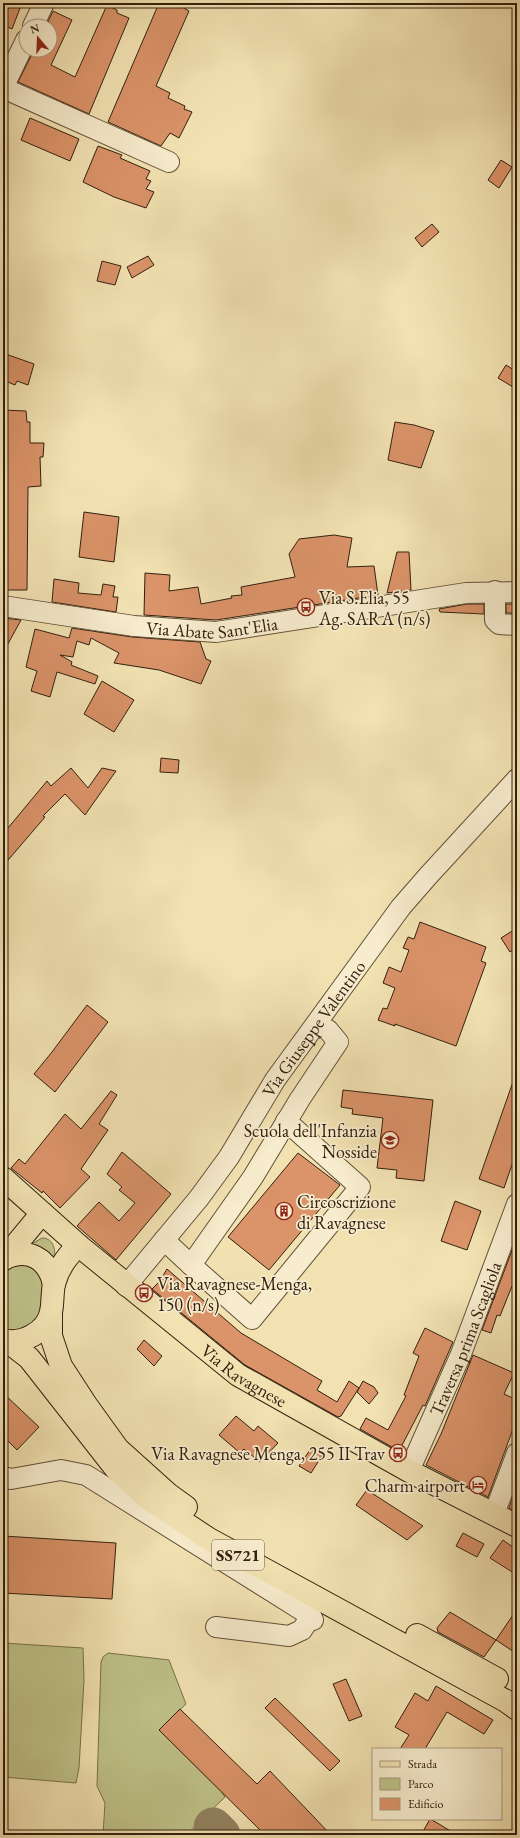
<svg xmlns="http://www.w3.org/2000/svg" width="520" height="1838" viewBox="0 0 520 1838" font-family="'EB Garamond',serif">
<style>
.green{fill:#bfc289;stroke:#78714c}
.lines{fill:none;stroke-linecap:round;stroke-linejoin:round}
.taxiway{stroke:#928160;stroke-width:39}
.building{fill:#db9369;stroke:#32200f}
.minor-casing{stroke:#625038;stroke-width:22}
.major-casing{stroke:#32200f;stroke-width:24}
.highway-casing{stroke:#32200f;stroke-width:24}
.minor{stroke:#f7eccd;stroke-width:20}
.major{stroke:#f2e2b2;stroke-width:22}
.highway{stroke:#f2e2b2;stroke-width:22}
.labels{text-anchor:middle;dominant-baseline:central;stroke-width:3.5;stroke-linejoin:round;paint-order:stroke}
.shield{fill:#f7eccd;stroke:#6d5d48;stroke-width:1}
.shield-label{font-size:17px;font-weight:bold;fill:#32200f}
.poi-label{font-size:18px;fill:#32200f;stroke:#f7eccd;text-anchor:start}
.street-label{font-size:18px;fill:#32200f;stroke:#f7eccd}
</style>
<rect width="100%" height="100%" fill="#f2e2b2"/>
<filter id="stains"><feTurbulence type="fractalNoise" baseFrequency=".005" numOctaves="4"/><feColorMatrix values="0 0 0 0 .2 0 0 0 0 .09 0 0 0 0 .02 0 0 0 .5 -.17"/></filter>
<radialGradient id="worn" r=".72"><stop offset=".6" stop-color="#630" stop-opacity="0"/><stop offset="1" stop-color="#630" stop-opacity=".3"/></radialGradient>
<g class="green">
<path d="M42,1238C55,1238 56,1253 54,1262L28,1246Z"/>
<path d="M23,1259L44,1277L42,1315L29,1330L3,1334V1267Z"/>
<path d="M3,1643L83,1648L84,1680L79,1768L76,1783L3,1777Z"/>
<path d="M108,1653L169,1660L186,1704L159,1730L221,1791L225,1797L186,1835H103L105,1803L97,1786L101,1662L103,1657Z"/>
</g>
<g class="lines">
<path class="taxiway" d="M213,1827L221,1835"/>
</g>
<g class="building">
<path d="M3,3H22L12,29L3,25Z"/>
<path d="M159,3H176L189,11L156,86L170,93L168,98L185,106L184,109L192,112L179,138L170,133L161,146L108,122Z"/>
<path d="M107,5L117,10V13L129,18L89,114L18,82L34,50H50V26H46L53,11L72,20L51,65L75,77Z"/>
<path d="M30,118L79,139L70,161L21,140Z"/>
<path d="M98,146L122,155L120,158L150,171L146,179L151,181L146,189L154,192L146,208L114,197L83,182Z"/>
<path d="M501,160L512,167L499,188L488,180Z"/>
<path d="M432,224L439,232L422,247L415,238Z"/>
<path d="M148,256L154,265L132,278L127,267Z"/>
<path d="M102,261L121,266L115,285L97,281Z"/>
<path d="M3,353L34,364L28,385L17,381L15,385L3,380Z"/>
<path d="M506,365L517,372V381L513,387L498,378Z"/>
<path d="M3,410L26,411L27,422H30V443H44L43,457H40L41,486L28,487L27,590H3Z"/>
<path d="M395,422L414,425L434,431L421,468L388,460Z"/>
<path d="M84,512L119,517L114,562L79,557Z"/>
<path d="M334,535L352,538L347,567L374,566L378,595L216,620L144,615L145,573L170,575L169,591L198,587L201,604L232,598L231,596L242,595L241,587L295,577L289,554L299,539Z"/>
<path d="M397,552H409L411,590L387,593Z"/>
<path d="M54,579L79,583L78,593L101,595L103,584L115,586L113,597H118L116,612L52,602Z"/>
<path d="M467,604H484V614L440,612L439,609Z"/>
<rect x="506" y="604" width="11" height="9"/>
<path d="M3,618L21,620L3,653Z"/>
<path d="M72,628L132,637L200,642L206,659L211,661L201,684L159,670L114,663L119,653L91,638L89,645L77,641L73,657L60,655L72,662L71,665L98,676L95,684L57,672L50,697L31,691L37,671L26,667L35,629L69,638Z"/>
<path d="M102,681L134,700L114,732L84,714Z"/>
<path d="M161,758L179,760L178,773L160,772Z"/>
<path d="M71,768L88,788L102,768L116,771L85,815L65,794L43,816L45,817L3,866V834L47,781L51,786Z"/>
<path d="M420,922L486,947L481,961L486,963L456,1046L395,1024V1026L378,1020L383,1008L387,1009L395,988L383,983L389,967L401,972L409,950L403,948L408,937L414,939Z"/>
<path d="M517,928V947L510,952L501,938Z"/>
<path d="M87,1005L108,1022L55,1092L34,1074L52,1052Z"/>
<path d="M515,1076L517,1077V1150L504,1188L479,1179Z"/>
<path d="M343,1090L433,1100L424,1181L396,1178L397,1170L377,1168L383,1118L352,1114L353,1109L341,1107Z"/>
<path d="M111,1091L117,1095L99,1124L108,1130L81,1169L90,1177L60,1208L43,1191L42,1193L11,1168L19,1159L25,1164L65,1114L81,1129Z"/>
<path d="M122,1152L171,1194L116,1260L77,1226L99,1202L119,1221L135,1203L119,1190L122,1187L107,1174Z"/>
<path d="M298,1153L340,1185L269,1270L228,1237Z"/>
<path d="M455,1201L481,1211L467,1250L441,1241Z"/>
<path d="M517,1237V1288L512,1286L500,1316L497,1315L491,1333L482,1330Z"/>
<path d="M167,1269L241,1333L322,1381L317,1390L337,1402L349,1381L359,1388L341,1416L338,1417L245,1365L152,1289L160,1281Z"/>
<path d="M425,1328L453,1342L425,1406L423,1405L399,1451L360,1429L366,1418L388,1430L406,1396L404,1395L419,1356L413,1353Z"/>
<path d="M144,1340L162,1356L154,1366L137,1349Z"/>
<path d="M473,1355L514,1373L504,1394L517,1400V1418L488,1497L426,1465L441,1434Z"/>
<path d="M363,1381L374,1387L378,1393L369,1404L357,1392Z"/>
<path d="M3,1393L39,1427L17,1450L3,1436Z"/>
<path d="M236,1416L254,1431L258,1426L278,1443L260,1462L244,1449L240,1453L219,1435Z"/>
<path d="M312,1447L323,1454L311,1473L299,1466Z"/>
<path d="M517,1486V1512L509,1508Z"/>
<path d="M367,1490L423,1526L407,1540L356,1505Z"/>
<path d="M463,1533L484,1544L477,1557L456,1546Z"/>
<path d="M3,1536L116,1543L112,1599L3,1593Z"/>
<path d="M503,1540L517,1550V1575L490,1558Z"/>
<path d="M517,1609V1654L496,1640Z"/>
<path d="M450,1612L496,1640L484,1657L438,1632L437,1628Z"/>
<path d="M346,1679L362,1716L349,1721L333,1684Z"/>
<path d="M436,1686L493,1720L484,1734L447,1712L425,1749H400L409,1735L395,1727L415,1693L428,1701Z"/>
<path d="M275,1698L340,1761L330,1771L265,1708Z"/>
<path d="M180,1709L257,1784L270,1771L331,1835H265L159,1730Z"/>
<path d="M430,1819L439,1824L457,1835H421Z"/>
</g>
<g class="lines">
<defs>
<g id="minor">
<path d="M33,26L44,3"/>
<path d="M3,88L169,162"/>
<path d="M3,88L26,40"/>
<path d="M495,591V620L499,624L517,625"/>
<path id="s1" d="M3,606L134,626L216,632L466,593L517,592"/>
<path d="M164,1240L191,1265L253,1177L300,1099L338,1042L328,1030"/>
<path d="M191,1265L252,1319L360,1187L286,1121"/>
<path id="s2" d="M126,1286L199,1198L229,1157L275,1080L401,907L428,876L517,779"/>
<path id="s3" d="M409,1471L461,1354L517,1204"/>
<path d="M3,1477L11,1479L61,1470L86,1475L311,1616L313,1620"/>
<path d="M494,1514L517,1453"/>
<path d="M216,1627L289,1636L302,1630L311,1616"/>
</g>
<g id="major">
<path id="s4" d="M3,1178L78,1245L238,1375L409,1471L517,1526"/>
<path d="M3,1259C28,1247 48,1258 54,1284"/>
<path d="M4,1259L42,1213"/>
<path d="M3,1340C22,1345 47,1332 51,1312C53,1303 52,1293 54,1284C58,1268 67,1257 78,1245"/>
</g>
<g id="highway">
<path d="M51,1313V1336L61,1366L87,1406L118,1449L168,1494L186,1507"/>
<path d="M7,1341L29,1358L116,1469L147,1498L209,1539L506,1701L517,1709"/>
<path d="M417,1635L497,1679"/>
</g>
</defs>
<use href="#minor" class="minor-casing"/>
<use href="#major" class="major-casing"/>
<use href="#highway" class="highway-casing"/>
<use href="#minor" class="minor"/>
<use href="#major" class="major"/>
<use href="#highway" class="highway"/>
</g>
<defs>
<symbol id="bus-ring" viewBox="-11 -11 22 22"><circle r="9.5" fill="#f7eccd" stroke="#8f2418" stroke-width="1.5"/><path d="M-5-6H5V4H4V6H2V4H-2V6H-4V4H-5ZM-3.5-4V0h7V-4ZM-3.5 1.2v1.5H-2V1.2ZM2 1.2v1.5H3.5V1.2Z" fill="#8f2418"/></symbol>
<symbol id="school-ring" viewBox="-11 -11 22 22"><circle r="9.5" fill="#f7eccd" stroke="#8f2418" stroke-width="1.5"/><path d="M0-5L7-2L0 1L-7-2ZM-4 1L0 2.5L4 1V4Q0 6-4 4Z" fill="#8f2418"/></symbol>
<symbol id="building-ring" viewBox="-11 -11 22 22"><circle r="9.5" fill="#f7eccd" stroke="#8f2418" stroke-width="1.5"/><path d="M-4-6H4V6H1V3H-1V6H-4ZM-2.5-4.3h1.7v1.8h-1.7ZM.8-4.3h1.7v1.8H.8ZM-2.5-1h1.7V.8h-1.7ZM.8-1h1.7V.8H.8Z" fill="#8f2418"/></symbol>
<symbol id="hotel-ring" viewBox="-11 -11 22 22"><circle r="9.5" fill="#f7eccd" stroke="#8f2418" stroke-width="1.5"/><path d="M-6-4.5h1.5V1H6V5H4.5V3h-9V5H-6ZM-4 0a1.8 1.8 0 1 1 3.6 0ZM.5 0V-2.5h3Q6-2.5 6 0Z" fill="#8f2418"/></symbol>
</defs>
<g fill-rule="evenodd">
<use href="#bus-ring" x="296" y="597" width="20" height="20"/>
<use href="#school-ring" x="380" y="1130" width="20" height="20"/>
<use href="#building-ring" x="274" y="1201" width="20" height="20"/>
<use href="#bus-ring" x="134" y="1283" width="20" height="20"/>
<use href="#bus-ring" x="388" y="1443" width="20" height="20"/>
<use href="#hotel-ring" x="468" y="1475" width="20" height="20"/>
</g>
<g class="labels">
<rect class="shield" x="212" y="1540" width="52" height="30" rx="3"/>
<g class="shield-label">
<text x="238" y="1555">SS721</text>
</g>
<g class="poi-label">
<text x="319" y="597">Via S.Elia, 55<tspan x="319" dy="21">Ag. SARA (n/s)</tspan></text>
<text x="377" y="1130" text-anchor="end">Scuola dell'Infanzia<tspan x="377" dy="21">Nosside</tspan></text>
<text x="297" y="1201">Circoscrizione<tspan x="297" dy="21">di Ravagnese</tspan></text>
<text x="157" y="1283">Via Ravagnese-Menga,<tspan x="157" dy="21">150 (n/s)</tspan></text>
<text x="385" y="1453" text-anchor="end">Via Ravagnese Menga, 255 II Trav</text>
<text x="465" y="1485" text-anchor="end">Charm airport</text>
</g>
<g class="street-label">
<text stroke="none"><textPath href="#s1" startOffset="211">Via Abate Sant'Elia</textPath></text>
<text stroke="none"><textPath href="#s2" startOffset="319">Via Giuseppe Valentino</textPath></text>
<text stroke="none"><textPath href="#s3" startOffset="144">Traversa prima Scagliola</textPath></text>
<text stroke="none"><textPath href="#s4" startOffset="312">Via Ravagnese</textPath></text>
</g>
</g>
<rect width="520" height="1838" fill="none" stroke="#f2e2b2" stroke-width="16"/>
<rect x="4" y="4" width="512" height="1830" fill="none" stroke="#32200f" stroke-width="2"/>
<rect x="8" y="8" width="504" height="1822" fill="none" stroke="#32200f"/>
<rect x="372" y="1748" width="130" height="72" fill="#f7eccd" stroke="#a89a81"/>
<rect x="380" y="1761" width="20" height="6" fill="#f2e2b2" stroke="#a89a81"/>
<text x="408" y="1768" font-size="12" fill="#32200f">Strada</text>
<rect x="380" y="1778" width="20" height="12" fill="#bfc289" stroke="#a89a81"/>
<text x="408" y="1788" font-size="12" fill="#32200f">Parco</text>
<rect x="380" y="1798" width="20" height="12" fill="#db9369" stroke="#a89a81"/>
<text x="408" y="1808" font-size="12" fill="#32200f">Edificio</text>
<g transform="translate(38 38) rotate(341)"><circle r="19" fill="#f7eccd" stroke="#a89a81"/>
<path d="M0-3L7 15L0 10L-7 15Z" fill="#8f2418"/>
<text y="-6" font-size="11" font-weight="bold" text-anchor="middle" fill="#32200f">N</text>
</g>
<rect width="100%" height="100%" filter="url(#stains)"/>
<rect width="100%" height="100%" fill="url(#worn)"/>
</svg>
